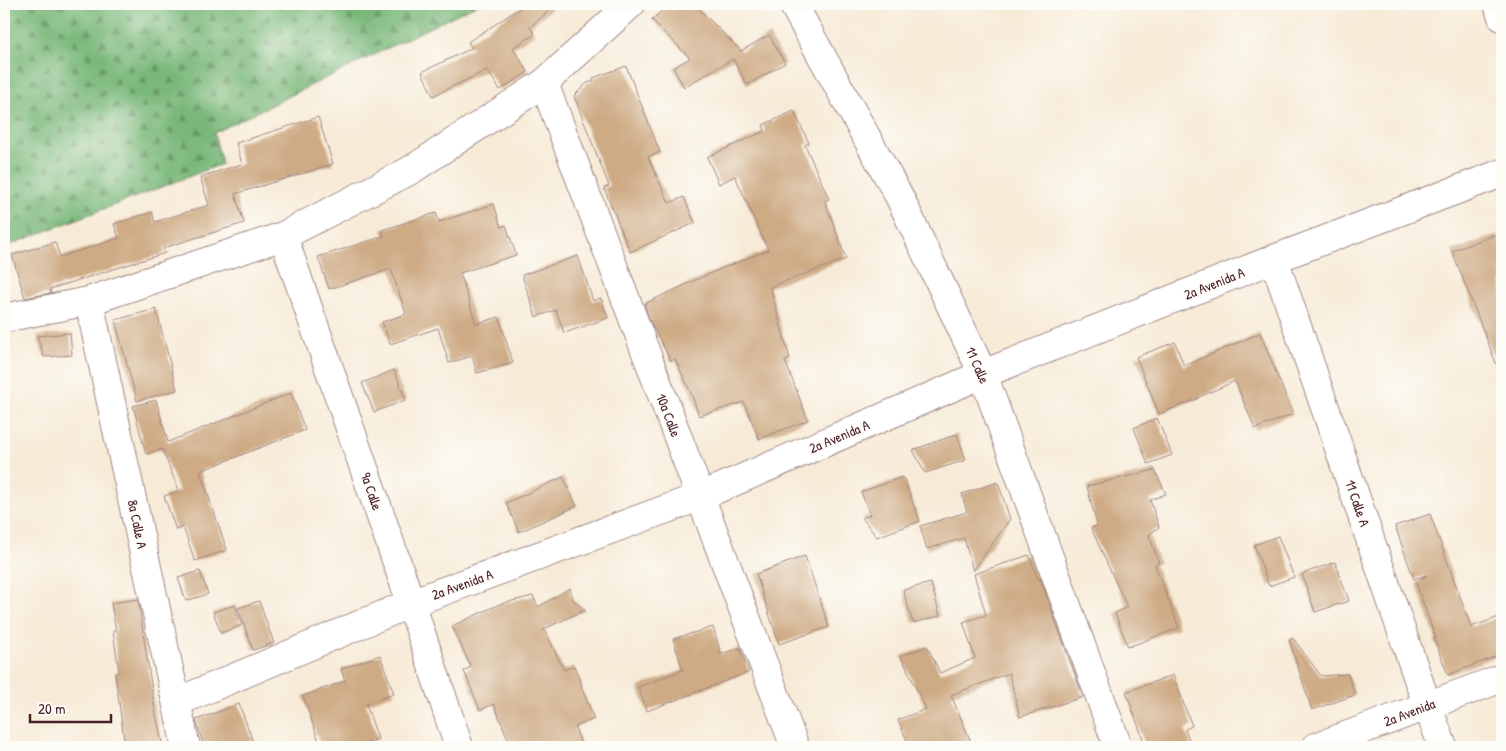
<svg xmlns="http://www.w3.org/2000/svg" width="1506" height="751" viewBox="0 0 1506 751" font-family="'Patrick Hand',sans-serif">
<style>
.forest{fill:url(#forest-firs);stroke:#626c52}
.building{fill:#ceab85}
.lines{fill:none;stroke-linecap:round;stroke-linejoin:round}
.minor-casing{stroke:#a08582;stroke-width:30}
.minor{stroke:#fff;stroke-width:28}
.labels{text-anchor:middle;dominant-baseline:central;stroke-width:4;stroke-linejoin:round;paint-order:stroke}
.street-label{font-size:14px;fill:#4a1f2b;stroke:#fdfcf7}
</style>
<defs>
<pattern id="forest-firs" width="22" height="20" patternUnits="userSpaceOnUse" patternTransform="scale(1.25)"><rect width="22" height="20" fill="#79b879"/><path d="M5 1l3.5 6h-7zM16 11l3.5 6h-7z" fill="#659563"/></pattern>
</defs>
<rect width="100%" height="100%" fill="#fdfcf7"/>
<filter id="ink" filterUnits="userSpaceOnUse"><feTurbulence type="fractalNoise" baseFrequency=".02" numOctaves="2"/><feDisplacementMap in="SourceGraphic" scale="10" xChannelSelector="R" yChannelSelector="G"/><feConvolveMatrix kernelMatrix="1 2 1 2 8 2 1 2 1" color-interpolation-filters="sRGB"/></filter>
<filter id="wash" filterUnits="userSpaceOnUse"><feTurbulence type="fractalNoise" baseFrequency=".0096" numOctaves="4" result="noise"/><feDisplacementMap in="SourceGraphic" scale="20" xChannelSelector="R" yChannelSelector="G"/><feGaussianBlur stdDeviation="1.12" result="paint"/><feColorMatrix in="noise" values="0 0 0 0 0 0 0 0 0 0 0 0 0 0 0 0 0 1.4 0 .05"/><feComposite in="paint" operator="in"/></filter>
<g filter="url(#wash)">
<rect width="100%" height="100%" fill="#f7ebd8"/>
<path class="forest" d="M4,4H478L214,133L222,164L4,247Z"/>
<g id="blocks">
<g class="building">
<path d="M526,4H557L530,27L535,34L513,48L528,72L500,90L487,70L433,96L422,72L472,48L468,42Z"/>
<path d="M669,4H694L741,51L769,35L785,63L747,85L733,59L684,87L673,68L690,58L652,20Z"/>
<path d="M626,66L660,152L648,157L669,203L684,197L695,223L630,252L604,188L609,186L574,96L587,83L594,81L593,78Z"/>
<path d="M794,111L809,143L805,145L829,199L825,201L846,259L770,287L790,359L785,361L808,420L759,439L744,402L699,416L691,393L675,359L671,361L651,323L644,304L713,272L768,250L735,176L719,184L707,157L765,131L763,125Z"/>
<path d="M318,117L333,164L235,194L244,223L163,248L165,253L50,289L51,293L25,298L12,255L55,242L60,257L119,238L114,224L152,212L155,222L209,205L200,177L242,164L236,143Z"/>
<path d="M494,204L501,227L506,225L516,255L460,273L476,324L499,317L513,363L477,373L472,356L449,363L438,328L390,344L382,322L406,314L391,269L329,289L318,257L384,236L382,230L436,213L439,222Z"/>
<path d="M1497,234L1502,249V375L1501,376L1452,251Z"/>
<path d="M578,256L593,301L601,298L608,318L564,333L556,310L536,317L522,275Z"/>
<path d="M156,309L177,390L137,401L115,320Z"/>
<path d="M70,333L72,355L44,357L37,336Z"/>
<path d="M1260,333L1293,414L1255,429L1235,381L1197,398V399L1159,414L1136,357L1175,342L1184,366Z"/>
<path d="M394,370L406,400L374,412L362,383Z"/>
<path d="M291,393L305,430L200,471L227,550L195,561L183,527L176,530L164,496L179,491L162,449L146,454L133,406L156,400L168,442Z"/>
<path d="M1157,418L1172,455L1148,464L1134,428Z"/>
<path d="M957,434L966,460L925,473L913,450Z"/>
<path d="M1155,470L1166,494L1150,500L1159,527L1149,535L1159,563L1155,565L1179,628L1128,647L1115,613L1127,607L1091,528L1097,526L1087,486Z"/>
<path d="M563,477L577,506L519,532L506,503Z"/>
<path d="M903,477L920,521L877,537L862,518L870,515L861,492Z"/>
<path d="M998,482L1010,519L973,571L964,538L927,549L920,526L967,512L962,494Z"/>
<path d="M1430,514L1471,627L1502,616V654L1448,675L1434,639H1436L1416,583L1427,575L1414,579L1395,526Z"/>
<path d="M1278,536L1294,577L1269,586L1254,545Z"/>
<path d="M1029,555L1038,579L1040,578L1083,697L1020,717L1009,673L951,695L971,742L959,747H910L898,720L926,709L901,656L927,646L940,673L975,658L963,622L986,615L974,574Z"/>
<path d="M805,556L829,627L779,644L756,574Z"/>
<path d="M1335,562L1349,601L1315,612L1302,574Z"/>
<path d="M200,571L208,594L186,601L178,578Z"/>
<path d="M931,583L940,616L913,623L903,590Z"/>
<path d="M570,588L573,600L585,610L544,629L564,670L574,666L582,685L581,686L594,719L575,727L582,747H511L494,704L480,710L464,671L471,667L452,626L500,604L533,596L538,607Z"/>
<path d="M138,599L155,710L163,747H125L115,673L119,672L113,631H116L111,603Z"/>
<path d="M259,601L274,643L253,650L238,608Z"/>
<path d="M235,605L242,625L221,633L213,612Z"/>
<path d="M713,627L721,654L740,648L749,672L647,711L638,687L683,670L673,639Z"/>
<path d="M1293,638L1321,676L1348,674L1355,695L1312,710L1289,640Z"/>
<path d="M380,655L394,694L366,704L378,739L356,747H321L303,696L345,681L341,669Z"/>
<path d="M1173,675L1192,726L1185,729L1192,747H1146L1126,692Z"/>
<path d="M239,704L255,747H204L196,720Z"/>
</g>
</g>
</g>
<g filter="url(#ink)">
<use href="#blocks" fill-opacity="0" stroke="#a08582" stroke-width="1"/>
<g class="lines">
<defs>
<g id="minor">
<path d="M793,4L900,198L983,374L1118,747"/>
<path d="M1498,4L1502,17"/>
<path d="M544,83L795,747"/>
<path d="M283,236L411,603L459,747"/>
<path d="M1274,259L1427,705L1443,747"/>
<path d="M89,301L186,747"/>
<path d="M4,318L89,301L283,236L411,170L544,83L631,4"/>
<path d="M177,702L411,603L699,497L983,374L1274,259L1502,173"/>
<path d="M1316,747L1502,678"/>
</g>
</defs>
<use href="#minor" class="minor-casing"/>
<use href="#minor" class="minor"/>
</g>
</g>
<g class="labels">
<g class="street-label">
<text transform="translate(1214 283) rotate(-22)">2a Avenida A</text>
<text transform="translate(978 365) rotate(66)">11 Calle</text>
<text transform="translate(669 415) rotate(69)">10a Calle</text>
<text transform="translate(839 436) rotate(-23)">2a Avenida A</text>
<text transform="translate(372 491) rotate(71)">9a Calle</text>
<text transform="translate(1358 503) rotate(71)">11 Calle A</text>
<text transform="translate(138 524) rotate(78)">8a Calle A</text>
<text transform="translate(462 584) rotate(-20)">2a Avenida A</text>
<text transform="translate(1409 712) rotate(-21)">2a Avenida</text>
</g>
</g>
<rect width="1506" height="751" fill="none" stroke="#fdfcf7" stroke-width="20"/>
<path d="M30 714v8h81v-8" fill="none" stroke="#4a1f2b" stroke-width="2.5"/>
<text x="38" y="714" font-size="15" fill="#4a1f2b" stroke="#fdfcf7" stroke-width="4" paint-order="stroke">20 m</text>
</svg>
